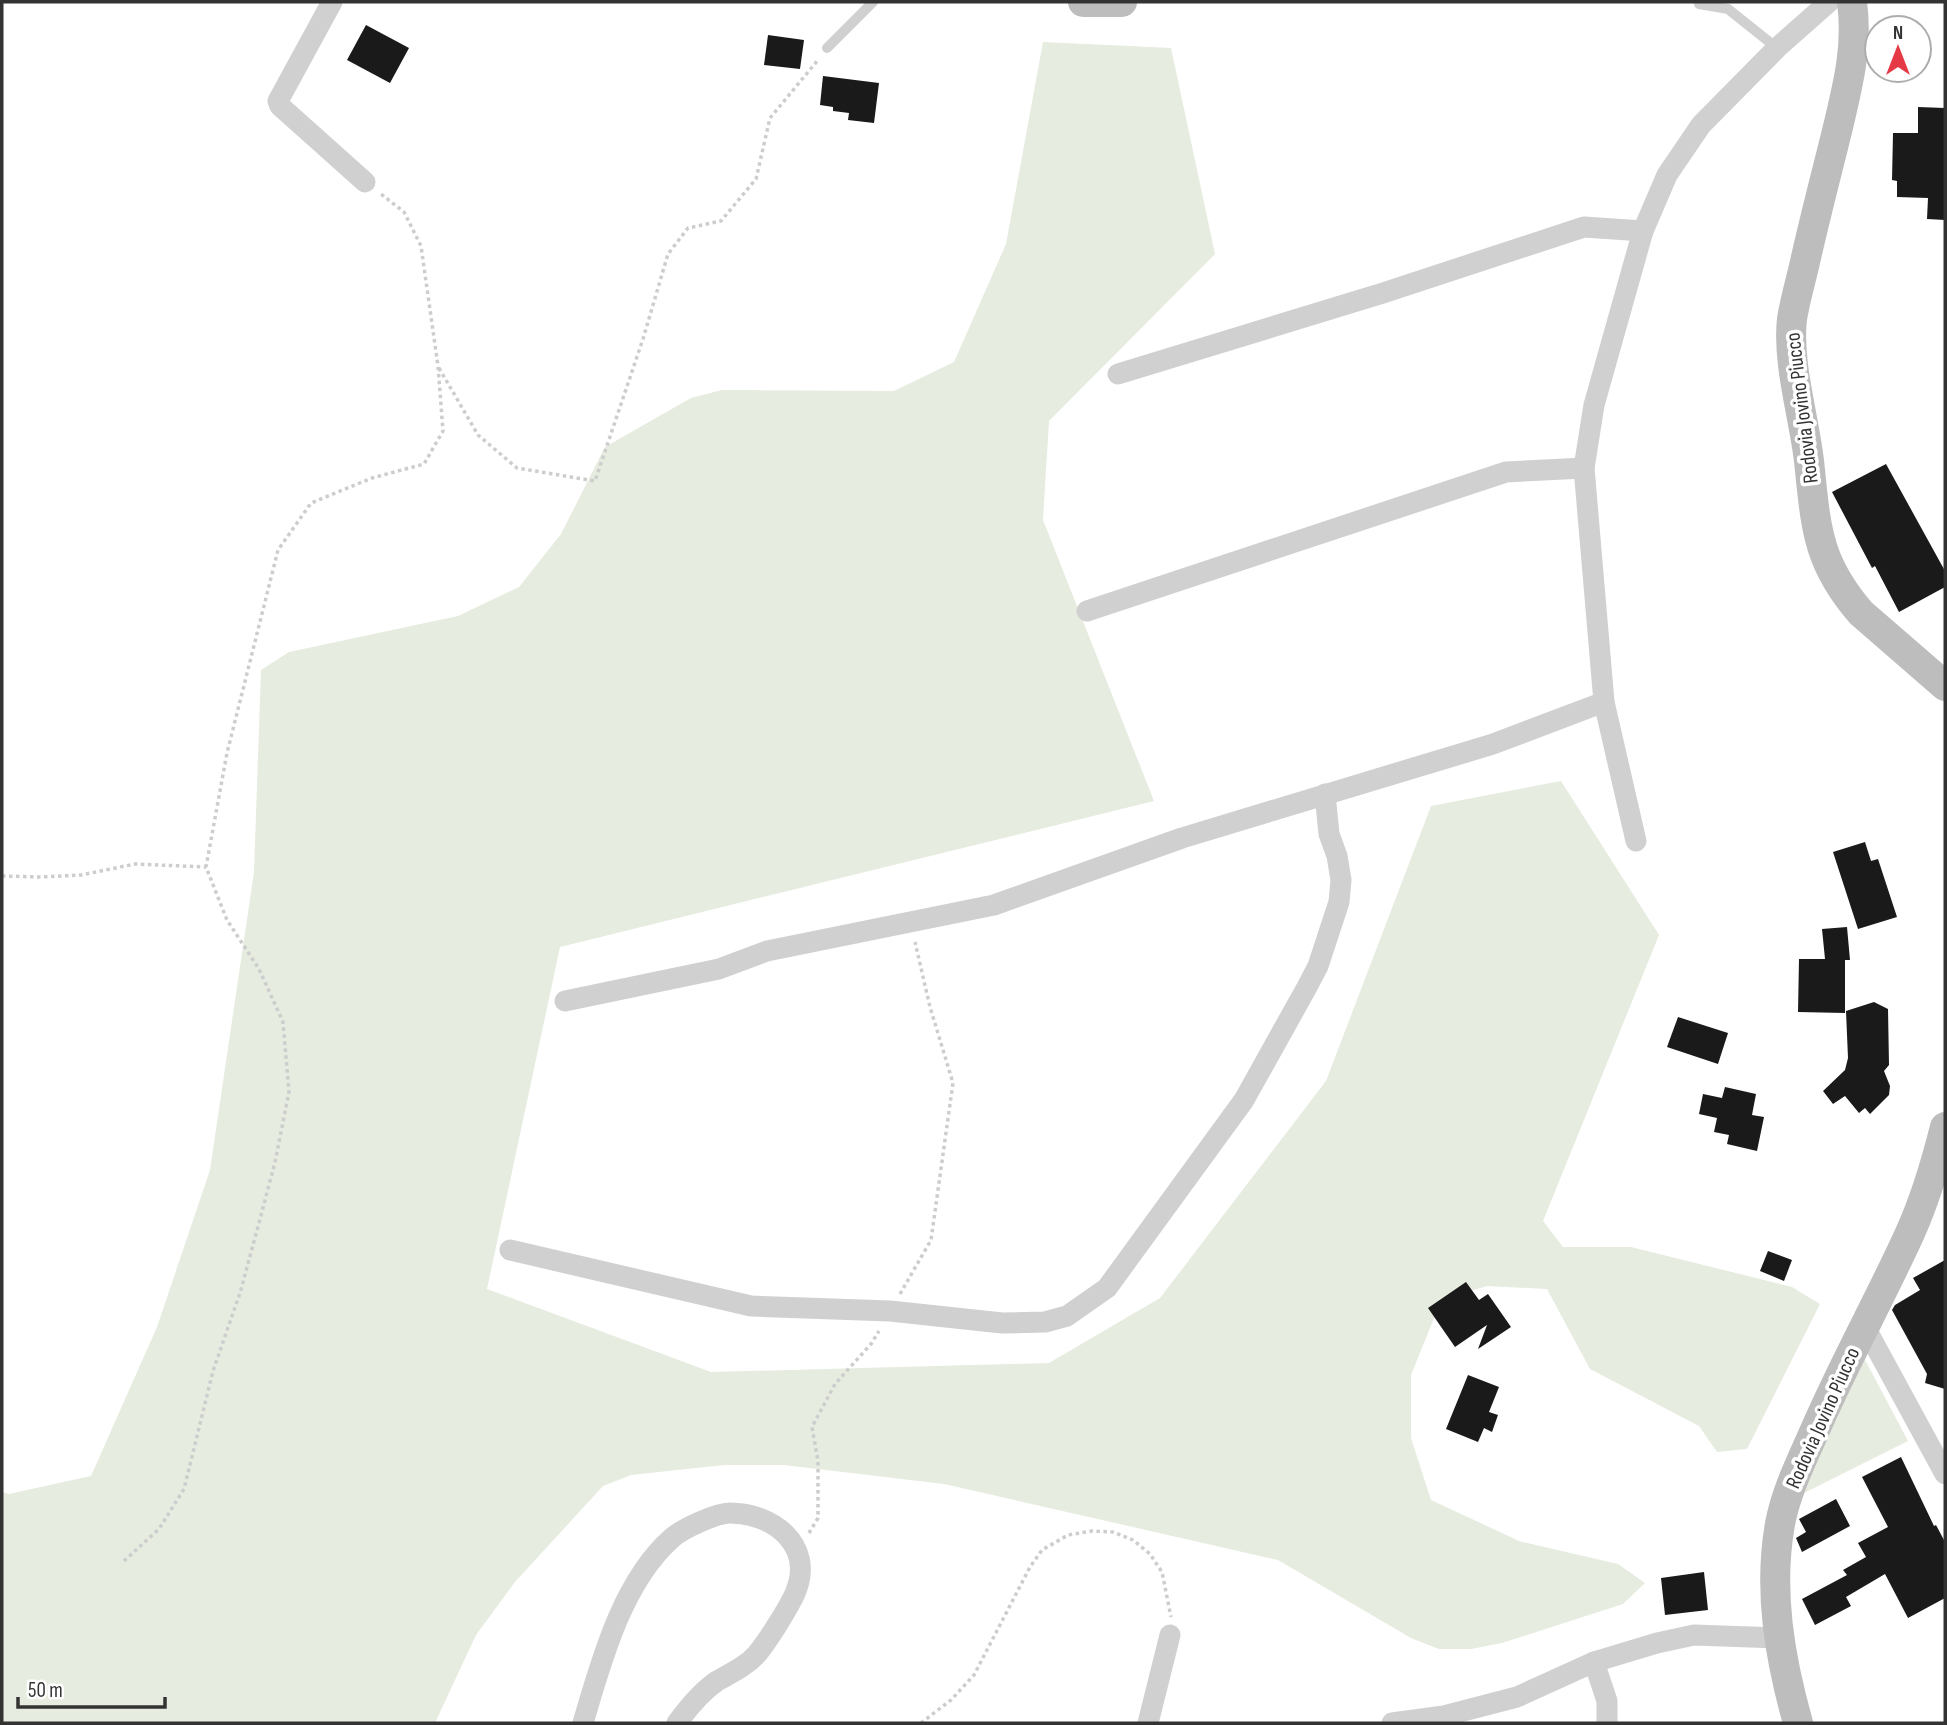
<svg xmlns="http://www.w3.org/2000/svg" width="1947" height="1725" viewBox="0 0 1947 1725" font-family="'Sofia Sans Condensed',sans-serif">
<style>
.green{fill:#e6ecdf}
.building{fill:#1a1a1a}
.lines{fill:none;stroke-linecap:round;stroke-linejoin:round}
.path{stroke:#cdcdcd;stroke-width:3.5;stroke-dasharray:3.5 3.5;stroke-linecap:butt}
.service{stroke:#d0d0d0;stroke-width:10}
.minor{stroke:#d0d0d0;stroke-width:21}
.secondary{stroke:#bdbdbd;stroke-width:30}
.labels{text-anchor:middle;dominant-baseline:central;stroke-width:7;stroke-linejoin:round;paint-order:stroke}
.street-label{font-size:21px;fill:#333;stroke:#fff}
</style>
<rect width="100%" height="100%" fill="#fff"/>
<g class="green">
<path d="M1043,42L1171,48L1215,254L1049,421L1043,520L1154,801L560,947L487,1289L711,1372L1049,1363L1160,1298L1326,1081L1431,806L1561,781L1659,935L1543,1221L1563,1247H1631L1792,1287L1820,1304L1747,1449L1717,1452L1699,1426L1590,1369L1547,1289L1487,1286L1456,1295L1434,1318L1411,1375V1438L1431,1500L1519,1541L1618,1564L1645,1583L1623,1604L1502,1643L1471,1649H1439L1411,1638L1278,1560L944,1484L784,1465H724L631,1475L603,1486L515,1582L476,1635L435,1723H2V1492L9,1494L91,1476L157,1327L210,1170L254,872L261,670L289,652L458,616L519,587L561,534L605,447L691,398L722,390L894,391L954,362L1006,244Z"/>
<path d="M1863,1356L1908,1441L1802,1494Z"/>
</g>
<g class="building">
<path d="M366,25L409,48L390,83L347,60Z"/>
<path d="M768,35L804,40L800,69L764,65Z"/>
<path d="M823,76L879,83L874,123L848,120L849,113L833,111V107L820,105Z"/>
<path d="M1918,107L1945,108V220L1927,219L1928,198L1897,197V181L1892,180L1893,133H1918Z"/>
<path d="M1886,464L1945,571V587L1899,612L1875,566L1872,568L1832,492Z"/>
<path d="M1865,842L1871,861L1878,859L1897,917L1858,929L1833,852Z"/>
<path d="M1847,927L1850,960H1845V1013L1798,1012L1799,959H1825L1822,929Z"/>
<path d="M1874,1002L1888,1009L1889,1065L1884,1071L1890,1086L1889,1095L1870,1114L1865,1108L1859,1113L1845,1096L1833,1104L1823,1091L1845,1070L1848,1058L1846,1011Z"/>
<path d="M1678,1017L1728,1033L1718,1064L1667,1047Z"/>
<path d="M1725,1087L1756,1094L1752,1115L1764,1117L1757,1151L1727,1144L1729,1135L1714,1132L1717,1118L1699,1114L1703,1094L1722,1098Z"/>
<path d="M1768,1251L1792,1260L1784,1281L1760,1271Z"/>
<path d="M1945,1260V1389L1925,1383L1927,1374L1892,1310L1895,1305L1920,1290L1913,1278Z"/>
<path d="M1466,1282L1479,1300L1488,1294L1511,1327L1478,1349L1487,1325L1455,1347L1428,1308Z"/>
<path d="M1468,1375L1499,1387L1489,1412L1498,1415L1492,1432L1484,1428L1478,1442L1446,1429Z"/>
<path d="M1901,1457L1934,1526L1936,1525L1945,1542V1598L1908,1618L1885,1574L1846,1597L1851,1606L1815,1625L1802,1599L1847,1575L1843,1570L1866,1557L1858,1543L1888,1527L1862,1477Z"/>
<path d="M1836,1499L1850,1526L1802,1552L1796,1538L1806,1532L1799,1519Z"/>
<path d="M1704,1572L1708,1610L1665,1615L1661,1578Z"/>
</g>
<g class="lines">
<g class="path">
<path d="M439,368L478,435L517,468L595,481L643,339L668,254L688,228L721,221L756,179L770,118L818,60"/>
<path d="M2,876L41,877L81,875L135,864L206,867"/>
<path d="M900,1294L931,1240L953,1083L930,1007L915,942"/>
<path d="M809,1533L818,1518V1461L812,1427L835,1384L871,1344L879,1331"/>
<path d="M124,1561L159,1529L184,1489L213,1371L240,1293L259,1223L275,1162L289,1092L283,1022L259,969L227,920L206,867L227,753L278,550L311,503L372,478L424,464L443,431L438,366L421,246L404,212L381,194"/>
<path d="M921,1723L951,1700L974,1675L1030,1567L1042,1550L1068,1535L1092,1531L1113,1532L1133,1540L1150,1554L1162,1572L1171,1617"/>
</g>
<g class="service">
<path d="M1699,4L1728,9L1777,48"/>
<path d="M827,48L873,2"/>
</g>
<g class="minor">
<path d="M332,2L278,101L280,106L365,182"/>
<path d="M1118,374L1383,293L1584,227L1643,231"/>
<path d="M1087,611L1506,472L1584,468"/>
<path d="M1636,841L1604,702L1584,468L1594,405L1643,231L1667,175L1701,125L1777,48L1829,2"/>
<path d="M565,1001L719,969L767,951L994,905L1182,838L1493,744L1604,702"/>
<path d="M510,1250L751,1306L890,1311L1002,1323L1045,1322L1067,1316L1107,1288L1244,1100L1307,987L1318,966L1339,902L1341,880L1337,856L1329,834L1325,794"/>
<path d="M1865,1327L1945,1474"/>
<path d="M1594,1662L1607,1701V1723"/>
<path d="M583,1723C601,1662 622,1582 672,1538C682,1529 716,1513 730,1513C773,1513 814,1545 796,1591C790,1606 767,1642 757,1654C745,1667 731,1673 717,1681C701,1692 688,1708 677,1723"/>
<path d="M1148,1723L1170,1635"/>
<path d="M1392,1723L1444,1716L1517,1697L1594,1662L1657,1643L1694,1635L1779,1638"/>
</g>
<g class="secondary">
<path d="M1083,2H1122"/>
<path d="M1852,2C1858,46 1848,85 1838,127C1827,172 1815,217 1805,262C1801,280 1795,300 1792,319C1787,363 1804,417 1809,461C1816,526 1816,561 1861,613L1945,686"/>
<path d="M1798,1723C1780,1659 1768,1591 1780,1524C1786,1491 1802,1460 1815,1430C1844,1363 1880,1299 1910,1233C1925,1200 1936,1163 1945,1127"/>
</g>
</g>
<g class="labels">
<g class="street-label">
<text transform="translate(1802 408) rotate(-97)">Rodovia Jovino Piucco</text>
<text transform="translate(1823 1418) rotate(-66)">Rodovia Jovino Piucco</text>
</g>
</g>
<rect width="1947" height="1725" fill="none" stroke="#333333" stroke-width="7"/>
<g transform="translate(1898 49)"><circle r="33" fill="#ffffff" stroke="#adadad" stroke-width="2"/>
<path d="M0-5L12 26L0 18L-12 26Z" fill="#e63946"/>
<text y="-10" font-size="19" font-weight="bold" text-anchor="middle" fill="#333333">N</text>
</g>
<path d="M18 1697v10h147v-10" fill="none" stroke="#333333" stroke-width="3.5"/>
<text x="28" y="1697" font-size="21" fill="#333333" stroke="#ffffff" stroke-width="5" paint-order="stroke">50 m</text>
</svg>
